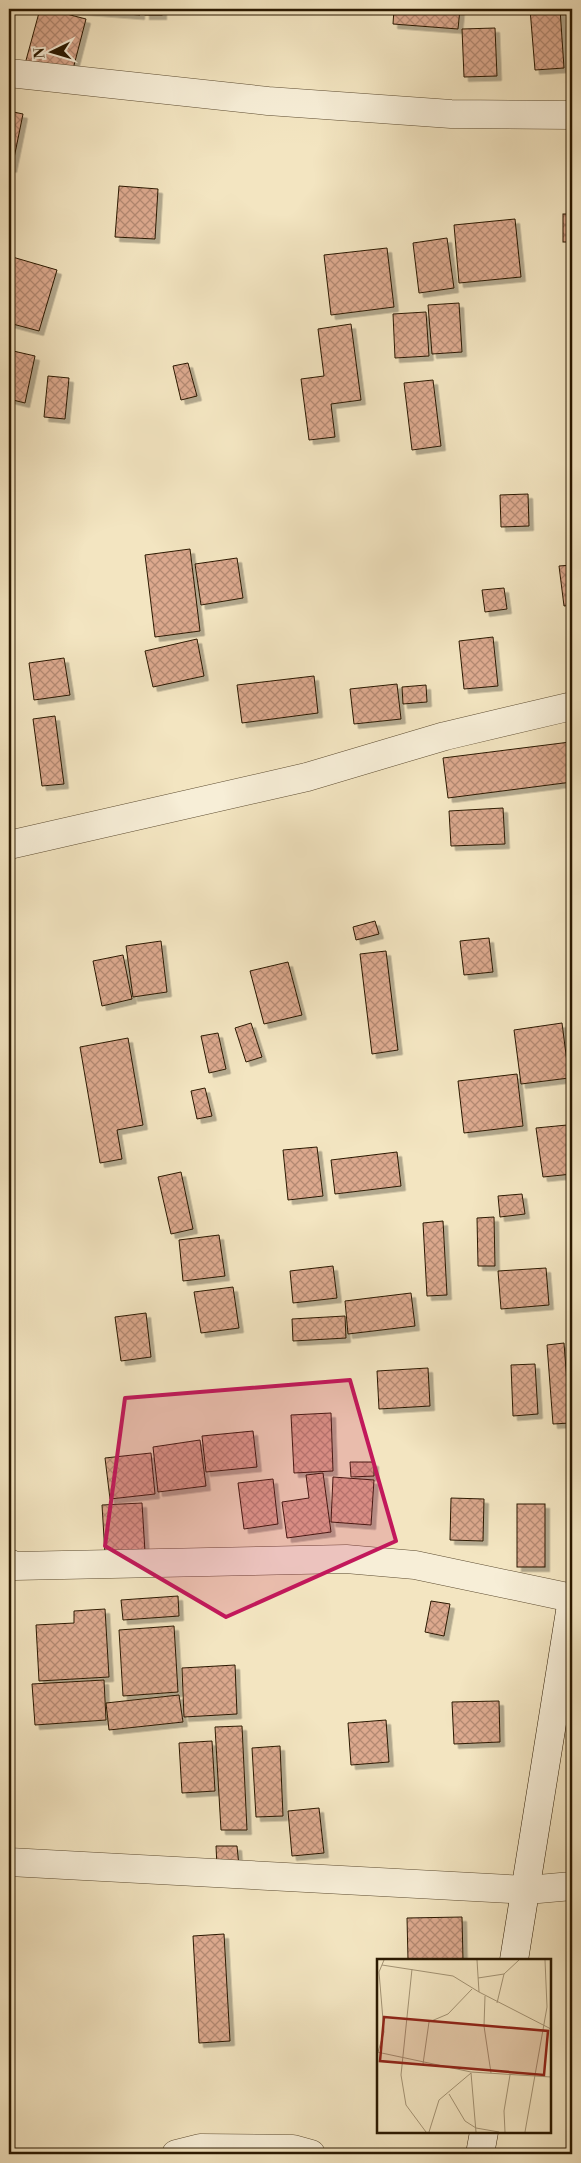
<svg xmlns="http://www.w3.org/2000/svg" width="581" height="2163" viewBox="0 0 581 2163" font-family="'Libre Bodoni',serif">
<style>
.building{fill:url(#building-cross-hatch);stroke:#2b1901;filter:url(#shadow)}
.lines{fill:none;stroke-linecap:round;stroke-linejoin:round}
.street-casing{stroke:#5d4c31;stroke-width:29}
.secondary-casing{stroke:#2b1901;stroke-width:29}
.street{stroke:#f7eed7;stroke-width:28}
.secondary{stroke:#f7eed7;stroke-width:28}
.marked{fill:#c2185b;fill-opacity:0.2;stroke:#c2185b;stroke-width:4;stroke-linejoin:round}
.inset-road{fill:none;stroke:#a39374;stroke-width:1}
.view{fill:#8f2418;fill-opacity:0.15;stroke:#8f2418;stroke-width:2.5}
.inset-edge{fill:none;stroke:#2b1901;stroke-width:2.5}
</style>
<defs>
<pattern id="building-cross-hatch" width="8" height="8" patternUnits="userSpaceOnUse" patternTransform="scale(1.25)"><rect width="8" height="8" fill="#dca98e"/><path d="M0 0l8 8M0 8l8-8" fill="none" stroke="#b38972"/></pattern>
<filter id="shadow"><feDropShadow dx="4.5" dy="4.5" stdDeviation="0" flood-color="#0004"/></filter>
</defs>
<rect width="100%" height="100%" fill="#f3e5c1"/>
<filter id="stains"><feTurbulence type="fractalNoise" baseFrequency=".004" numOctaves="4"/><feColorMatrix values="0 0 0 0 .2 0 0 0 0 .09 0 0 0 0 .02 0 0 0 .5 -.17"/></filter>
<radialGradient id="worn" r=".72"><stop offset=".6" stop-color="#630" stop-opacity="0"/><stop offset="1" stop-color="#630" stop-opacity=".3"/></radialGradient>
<g class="building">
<path d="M40,9H47L86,19L71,77L25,64Z"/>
<path d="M62,9H140V15Z"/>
<rect x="145" y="9" width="17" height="6"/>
<path d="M394,9H460L458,29L393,24Z"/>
<path d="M530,9H560L564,68L535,70Z"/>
<path d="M495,28L497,76L464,77L462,29Z"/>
<path d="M9,111L23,114L12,168L9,167Z"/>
<path d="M119,186L158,189L155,239L115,237Z"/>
<rect x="563" y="214" width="9" height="28"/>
<path d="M515,219L521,277L459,283L454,225Z"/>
<path d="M447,238L454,288L419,293L413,243Z"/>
<path d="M387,248L394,307L331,315L324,255Z"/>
<path d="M9,256L57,270L39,331L9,323Z"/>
<path d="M459,303L462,352L432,354L428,305Z"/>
<path d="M426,312L429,356L395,358L393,314Z"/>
<path d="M351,324L361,400L331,404L335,437L309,440L301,379L324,376L318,329Z"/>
<path d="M9,350L35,356L25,403L9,399Z"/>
<path d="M188,363L197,396L181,400L173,366Z"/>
<path d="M48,376L69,378L65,419L44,417Z"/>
<path d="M433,380L441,446L412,450L404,383Z"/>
<path d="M528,494L529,526L501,527L500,495Z"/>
<path d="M190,549L200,631L155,637L145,555Z"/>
<path d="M237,558L243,598L201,605L195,564Z"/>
<path d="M572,565V605L564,606L559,566Z"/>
<path d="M504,588L507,609L485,612L482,590Z"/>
<path d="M493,637L498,686L464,689L459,641Z"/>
<path d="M197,639L204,676L153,687L145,651Z"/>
<path d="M64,658L70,695L34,700L29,663Z"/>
<path d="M314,676L318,713L242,723L237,685Z"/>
<path d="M397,684L401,719L354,724L350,689Z"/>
<path d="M426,685L427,702L403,704L402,687Z"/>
<path d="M55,716L64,784L42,786L33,719Z"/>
<path d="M570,742L572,782L448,798L443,758Z"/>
<path d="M503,808L505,844L451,846L449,811Z"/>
<path d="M375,921L379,934L356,940L353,927Z"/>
<path d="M489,938L493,972L464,975L460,941Z"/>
<path d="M161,941L167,992L133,997L126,946Z"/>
<path d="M386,951L398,1050L372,1054L360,954Z"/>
<path d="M123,955L132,999L102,1006L93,961Z"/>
<path d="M288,962L302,1015L264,1024L250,971Z"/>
<path d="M251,1023L262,1057L246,1062L235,1028Z"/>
<path d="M562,1023L569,1078L521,1084L514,1030Z"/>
<path d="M218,1033L226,1069L209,1073L201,1036Z"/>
<path d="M128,1038L143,1125L117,1130L122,1159L100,1163L80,1047Z"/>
<path d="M517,1074L523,1126L464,1133L458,1081Z"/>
<path d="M205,1088L212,1116L197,1119L191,1091Z"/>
<path d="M567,1125L572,1174L543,1177L536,1128Z"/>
<path d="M317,1147L323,1196L288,1200L283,1150Z"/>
<path d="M397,1152L401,1186L335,1194L331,1160Z"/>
<path d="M181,1172L193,1229L171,1234L158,1177Z"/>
<path d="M522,1194L525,1214L500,1217L498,1196Z"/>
<path d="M494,1217L495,1266H478L477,1218Z"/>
<path d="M443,1221L447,1295L427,1296L423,1223Z"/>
<path d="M219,1235L225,1276L183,1281L179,1240Z"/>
<path d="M333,1266L337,1298L293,1303L290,1271Z"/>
<path d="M546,1268L549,1305L501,1309L498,1271Z"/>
<path d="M233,1287L239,1328L201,1333L194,1292Z"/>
<path d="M411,1293L415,1326L348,1334L345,1301Z"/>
<path d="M146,1313L151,1357L121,1361L115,1317Z"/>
<path d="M345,1316L346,1338L293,1341L292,1319Z"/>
<path d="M564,1343L570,1423L553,1424L547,1345Z"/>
<path d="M535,1364L538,1414L513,1416L511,1365Z"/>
<path d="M428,1368L430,1406L379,1409L377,1371Z"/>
<path d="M331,1413L333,1471L294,1473L291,1415Z"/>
<path d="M253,1431L257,1467L206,1472L202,1436Z"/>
<path d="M200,1440L206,1486L158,1492L153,1447Z"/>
<path d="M151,1453L155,1494L110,1499L105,1458Z"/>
<path d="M350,1462H374V1476L351,1477Z"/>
<path d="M323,1473L331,1532L287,1538L282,1502L309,1498L306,1475Z"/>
<path d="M333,1477L374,1480L371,1525L331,1522Z"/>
<path d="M273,1479L278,1524L244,1529L238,1483Z"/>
<path d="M451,1498L484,1499L483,1541L450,1540Z"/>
<path d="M142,1503L145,1552L105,1554L102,1505Z"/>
<rect x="517" y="1504" width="28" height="63"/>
<path d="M178,1596L179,1616L123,1620L121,1600Z"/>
<path d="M431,1601L450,1604L444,1636L425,1632Z"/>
<path d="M105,1609L109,1677L39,1681L36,1625L74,1623V1611Z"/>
<path d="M174,1626L178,1692L123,1696L119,1630Z"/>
<path d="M235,1665L237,1714L184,1717L182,1668Z"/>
<path d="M104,1680L106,1720L35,1725L32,1684Z"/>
<path d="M179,1695L183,1722L109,1730L106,1703Z"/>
<path d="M499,1701L500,1742L454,1744L452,1702Z"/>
<path d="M386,1720L389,1762L351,1765L348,1723Z"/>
<path d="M242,1726L247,1830H221L215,1727Z"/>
<path d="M212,1741L215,1791L182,1793L179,1743Z"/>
<path d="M280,1746L283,1816L256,1817L252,1748Z"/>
<path d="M319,1808L324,1853L292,1856L288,1811Z"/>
<path d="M216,1846H237L239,1866L217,1867Z"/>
<path d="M462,1917L463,1960H408L407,1918Z"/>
<path d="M224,1934L230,2041L199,2043L193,1936Z"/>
</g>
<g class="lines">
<defs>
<g id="street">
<path d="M9,73L268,101L451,114L572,115"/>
<path d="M9,845L307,777L445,736L572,706"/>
<path d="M9,1563L15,1566L346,1559L415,1565L572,1598"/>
<path d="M9,1862L527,1890L572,1886"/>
<path d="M176,2154L200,2148L293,2149L311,2154"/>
</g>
<g id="secondary">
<path d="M514,1960L572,1599"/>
<path d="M480,2154L484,2132"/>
</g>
</defs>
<use href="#street" class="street-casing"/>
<use href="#secondary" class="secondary-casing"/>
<use href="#street" class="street"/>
<use href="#secondary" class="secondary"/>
</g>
<path class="marked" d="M350,1380L396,1541L226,1617L105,1546L125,1398Z"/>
<g transform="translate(377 1959)">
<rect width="174" height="174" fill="#f3e5c1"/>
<path class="inset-road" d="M100,1L102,33L174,70M5,6L76,17L102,33M35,10L24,116L29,146L49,173M101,19L127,15M108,37L107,67L114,114M120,44L127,15L142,1M0,93L94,113L174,118M1,93L7,73L2,13L7,1M46,105L52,63L71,55L95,30M94,114L99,173M72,135L88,162L99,169L122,173M52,173L62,141L94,114M128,173L127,152L133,116M148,173L170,48L168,1"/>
<path class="view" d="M7,58L171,72L167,116L3,102Z"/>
<rect width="174" height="174" class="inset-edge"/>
</g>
<rect width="581" height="2163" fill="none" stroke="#f3e5c1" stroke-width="30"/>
<rect x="10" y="10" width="561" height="2143" fill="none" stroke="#2b1901" stroke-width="2.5"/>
<rect x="15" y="15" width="551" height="2133" fill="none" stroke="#2b1901"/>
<g transform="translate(52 52) rotate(265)" stroke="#f7eed7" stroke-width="4" paint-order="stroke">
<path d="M0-4L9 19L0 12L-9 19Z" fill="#2b1901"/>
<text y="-8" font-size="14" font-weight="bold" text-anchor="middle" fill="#2b1901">N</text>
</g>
<rect width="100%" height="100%" filter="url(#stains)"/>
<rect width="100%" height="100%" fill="url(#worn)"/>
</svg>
